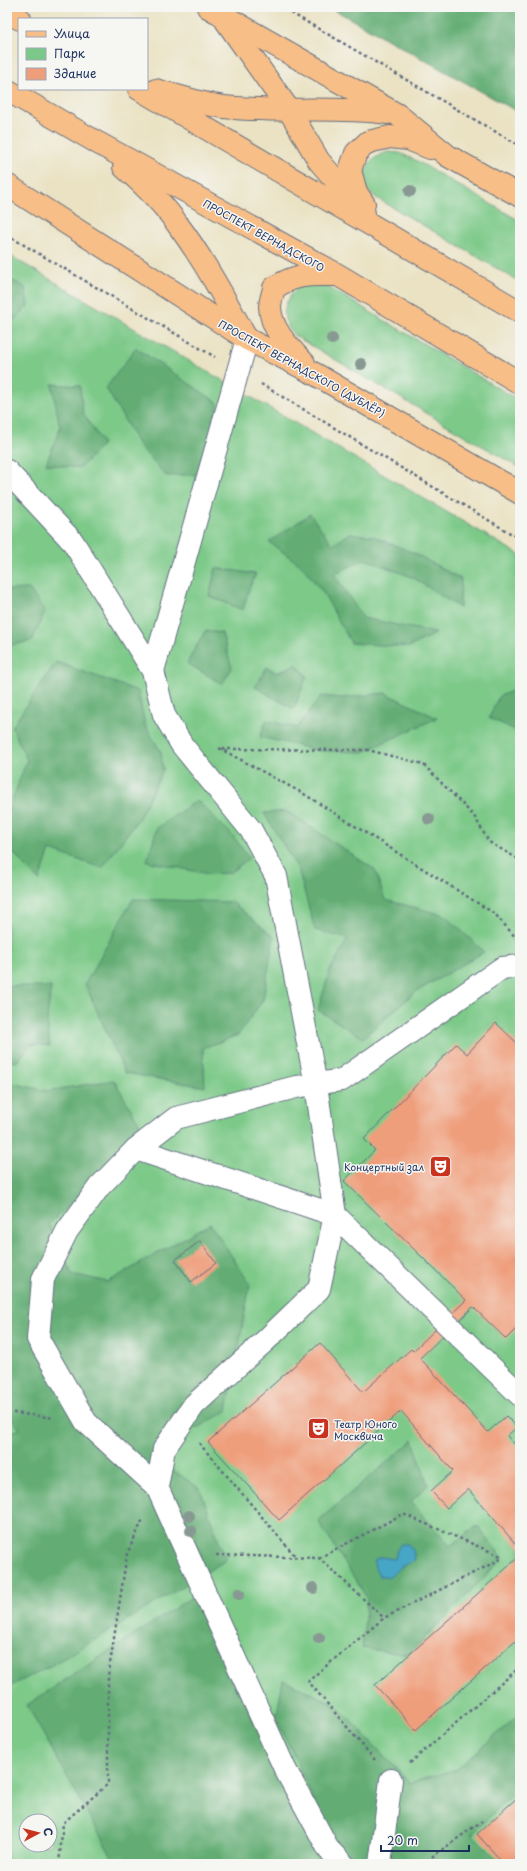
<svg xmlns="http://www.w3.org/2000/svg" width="527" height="1871" viewBox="0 0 527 1871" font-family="'Playpen Sans',sans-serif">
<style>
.green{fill:#7bc988;stroke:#4b7c73;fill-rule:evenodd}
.forest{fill:#64ad74;stroke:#406e69}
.water{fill:#47a6c6;stroke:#316a92}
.building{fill:#ef9e7c}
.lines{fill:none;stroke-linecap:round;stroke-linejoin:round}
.minor-casing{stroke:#636e81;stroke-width:24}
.major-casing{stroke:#636e81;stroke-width:24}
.path{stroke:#636e81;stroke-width:2.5;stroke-dasharray:3 3;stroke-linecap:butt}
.minor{stroke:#fff;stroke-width:22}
.major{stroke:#f7be87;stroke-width:22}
.tree{fill:#889993}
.labels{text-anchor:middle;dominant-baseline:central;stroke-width:3;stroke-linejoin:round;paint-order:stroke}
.street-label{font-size:10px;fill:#1b2f5e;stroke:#f6f6f2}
.poi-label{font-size:10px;fill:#1b2f5e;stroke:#f6f6f2;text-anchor:end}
</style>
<rect width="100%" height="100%" fill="#f6f6f2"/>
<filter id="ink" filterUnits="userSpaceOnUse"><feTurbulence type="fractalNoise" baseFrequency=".025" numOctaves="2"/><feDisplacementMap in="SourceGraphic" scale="8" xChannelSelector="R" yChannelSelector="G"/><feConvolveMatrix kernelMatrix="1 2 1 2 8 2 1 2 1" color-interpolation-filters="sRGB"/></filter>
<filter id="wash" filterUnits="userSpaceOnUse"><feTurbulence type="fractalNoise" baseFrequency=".012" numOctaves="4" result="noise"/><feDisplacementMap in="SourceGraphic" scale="16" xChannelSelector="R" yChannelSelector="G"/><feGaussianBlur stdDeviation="0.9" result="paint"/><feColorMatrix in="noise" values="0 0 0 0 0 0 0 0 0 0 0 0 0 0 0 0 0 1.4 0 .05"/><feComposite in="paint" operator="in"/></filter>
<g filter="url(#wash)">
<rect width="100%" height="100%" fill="#eae2c3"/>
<g class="green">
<path d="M388,152L400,153L417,161L520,221V282L375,197L366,188C361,170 370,157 388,152Z"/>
<path d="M7,254L520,555V1864H7ZM26,1821H50V1845H26Z"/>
<path d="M313,284L330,288L520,401V468L295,336C278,317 283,303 299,285Z"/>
</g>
<g class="forest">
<path d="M329,7H520V113Z"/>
<path d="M7,278L25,287L28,306L7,327Z"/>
<path d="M136,348L218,403L207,474L166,476L139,445L106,388Z"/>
<path d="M52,384L80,386L83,413L103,444L80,468L46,464L60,428Z"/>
<path d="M310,514L333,545L350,533L373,536L416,554L461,579L460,608L414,578L365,559L334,574L363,618L436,633L409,647L351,643L324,594L302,566L269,542Z"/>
<path d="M216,568L256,574L249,589L243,610L209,596Z"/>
<path d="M29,589L45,611L32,641L7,646V590Z"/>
<path d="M205,631L222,633L232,668L222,684L187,663Z"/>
<path d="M56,662L138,691L145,725L161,752L163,770L139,818L102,868L50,850L39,881L7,846V814L27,760L12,727Z"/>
<path d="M296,664L307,676L294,709L255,687L267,667L277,673Z"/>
<path d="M518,689L520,691V732L489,718L499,696Z"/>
<path d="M385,693L437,718L363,752L321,751L260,737L266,720L297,728L321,696L342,698Z"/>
<path d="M197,800L233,836L249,858L230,873L208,874L147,861L157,828Z"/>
<path d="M287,811L375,870L385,900L445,915L484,952L414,993L363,1038L318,1010L330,970L348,939L315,930L298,869L264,813Z"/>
<path d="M133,899L232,902L274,937L263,1000L238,1035L203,1048L205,1087L125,1073L85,984Z"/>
<path d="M7,986L51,987L47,1019L50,1046L31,1044L17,1062L7,1061Z"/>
<path d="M114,1080L146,1135L49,1224L72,1274L108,1282L210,1223L250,1284L227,1411L150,1454L200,1489L226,1560L56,1663L7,1688V1434L20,1429L7,1413V1082L47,1091Z"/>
<path d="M413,1440L428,1485L411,1502L450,1546L477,1526L503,1558L408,1655L362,1648L367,1598L318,1521Z"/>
<path d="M195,1595L319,1859L323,1864H116L27,1705Z"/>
<path d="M283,1680L335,1704L410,1783L457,1769L520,1714V1787L472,1834L502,1864H354L331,1841L300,1768L276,1719Z"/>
</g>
<path class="water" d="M401,1544H408L413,1550L415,1560L399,1568L389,1578L380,1576L375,1568L374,1560L381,1557L395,1559L397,1550Z"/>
<g id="blocks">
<g class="building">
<path d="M496,1023L520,1046V1325L506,1339L473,1307L420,1358L488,1432L506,1416L517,1427L507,1436L520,1450V1549L468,1489L447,1508L431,1491L453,1471L401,1411L279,1520L208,1442L320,1343L363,1392L411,1349L413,1351L466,1300L344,1181L375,1150L364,1139L456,1044L467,1054Z"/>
<path d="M200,1241L216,1263L191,1282L175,1260Z"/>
<path d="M520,1556V1637L416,1730L375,1685Z"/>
<path d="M519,1796L520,1854L508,1864H504L477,1834Z"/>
</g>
</g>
</g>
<g filter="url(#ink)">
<use href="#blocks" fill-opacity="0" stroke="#636e81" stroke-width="1"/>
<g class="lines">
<defs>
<g id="minor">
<path d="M7,471L73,542L153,671L164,715L182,745L251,830L276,876L316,1085L335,1215L319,1289L265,1341L194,1405L164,1449L157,1487"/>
<path d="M153,671L247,339"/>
<path d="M136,1149L335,1215L520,1395"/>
<path d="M343,1864L329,1850L285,1769L157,1487L86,1422L38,1339L43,1279L67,1231L99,1187L136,1149L176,1118L296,1087L342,1080L502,968L520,966"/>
<path d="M380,1864L391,1780"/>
</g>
<g id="major">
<path d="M208,7L398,115L448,156L520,196"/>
<path d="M7,12L20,19"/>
<path d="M226,21L289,110L319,161L364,213"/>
<path d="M139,89L520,312"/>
<path d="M7,90L98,143L338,275L520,383"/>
<path d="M156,90C178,96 201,104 224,107C278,113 333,106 387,113"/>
<path d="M124,167C143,184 163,203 178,225C204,260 225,299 246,338"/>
<path d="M7,185L247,339L315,374L520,493"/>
<path d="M364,204L356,192L350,170L356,153L368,142L390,137L408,139L430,148"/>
<path d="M304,363C289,347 271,330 270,307C270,301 273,294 274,288C297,273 310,275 336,275"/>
</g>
</defs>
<use href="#minor" class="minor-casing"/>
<use href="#major" class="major-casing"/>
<g class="path">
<path d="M281,7L520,146"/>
<path d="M7,235L215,357"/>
<path d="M261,384L520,539"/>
<path d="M219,748L304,794L495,914L518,940"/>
<path d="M222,749L368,750L423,764L474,816L489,842L520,860"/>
<path d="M7,1412L54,1418"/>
<path d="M199,1443L296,1557"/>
<path d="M216,1555L319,1558L384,1618"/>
<path d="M319,1558L403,1514L503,1557"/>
<path d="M375,1760L308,1681L384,1618L503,1558"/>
<path d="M410,1763L520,1667"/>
<path d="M59,1864L63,1823L108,1784V1677L127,1554L143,1519"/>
<path d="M422,1864L482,1821"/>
</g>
<use href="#minor" class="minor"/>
<use href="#major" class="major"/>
</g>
<g class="tree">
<circle cx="410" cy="191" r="6"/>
<circle cx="332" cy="339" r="6"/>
<circle cx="361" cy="364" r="6"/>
<circle cx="429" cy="819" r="6"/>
<circle cx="189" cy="1516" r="6"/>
<circle cx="191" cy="1531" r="6"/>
<circle cx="313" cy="1588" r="6"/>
<circle cx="239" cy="1594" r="6"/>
<circle cx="319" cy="1638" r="6"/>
</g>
</g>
<defs>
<symbol id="theatre-square" viewBox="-11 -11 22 22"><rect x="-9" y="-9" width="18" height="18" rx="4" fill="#c8321e" stroke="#f6f6f2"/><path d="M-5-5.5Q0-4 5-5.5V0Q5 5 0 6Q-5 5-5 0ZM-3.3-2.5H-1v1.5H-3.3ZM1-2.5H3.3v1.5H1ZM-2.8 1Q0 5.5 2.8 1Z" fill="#fff"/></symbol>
</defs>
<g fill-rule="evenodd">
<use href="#theatre-square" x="428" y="1154" width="25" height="25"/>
<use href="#theatre-square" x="306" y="1416" width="25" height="25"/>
</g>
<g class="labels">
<g class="street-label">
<text transform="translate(264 235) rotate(29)">ПРОСПЕКТ ВЕРНАДСКОГО</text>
<text transform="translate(302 368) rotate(29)">ПРОСПЕКТ ВЕРНАДСКОГО (ДУБЛЁР)</text>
</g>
<g class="poi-label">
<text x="424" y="1166">Концертный зал</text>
<text x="334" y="1423" text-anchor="start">Театр Юного<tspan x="334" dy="12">Москвича</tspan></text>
</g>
</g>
<rect width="527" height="1871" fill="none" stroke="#f6f6f2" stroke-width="24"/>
<rect x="18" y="18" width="130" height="72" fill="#f6f6f2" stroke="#9ea6b7"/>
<rect x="26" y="31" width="20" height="6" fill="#f7be87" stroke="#9ea6b7"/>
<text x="54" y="38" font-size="12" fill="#1b2f5e">Улица</text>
<rect x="26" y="48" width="20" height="12" fill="#7bc988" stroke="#9ea6b7"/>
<text x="54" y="58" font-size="12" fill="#1b2f5e">Парк</text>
<rect x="26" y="68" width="20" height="12" fill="#ef9e7c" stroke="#9ea6b7"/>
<text x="54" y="78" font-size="12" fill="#1b2f5e">Здание</text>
<g transform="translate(38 1833) rotate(83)"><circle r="19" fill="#f6f6f2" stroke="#9ea6b7"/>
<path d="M0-3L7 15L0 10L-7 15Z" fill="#c8321e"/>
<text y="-6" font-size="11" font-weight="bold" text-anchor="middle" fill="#1b2f5e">С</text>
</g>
<path d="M381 1845v6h88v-6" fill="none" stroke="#1b2f5e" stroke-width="2"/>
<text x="387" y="1845" font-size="12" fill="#1b2f5e" stroke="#f6f6f2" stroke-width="3" paint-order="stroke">20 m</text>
</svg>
